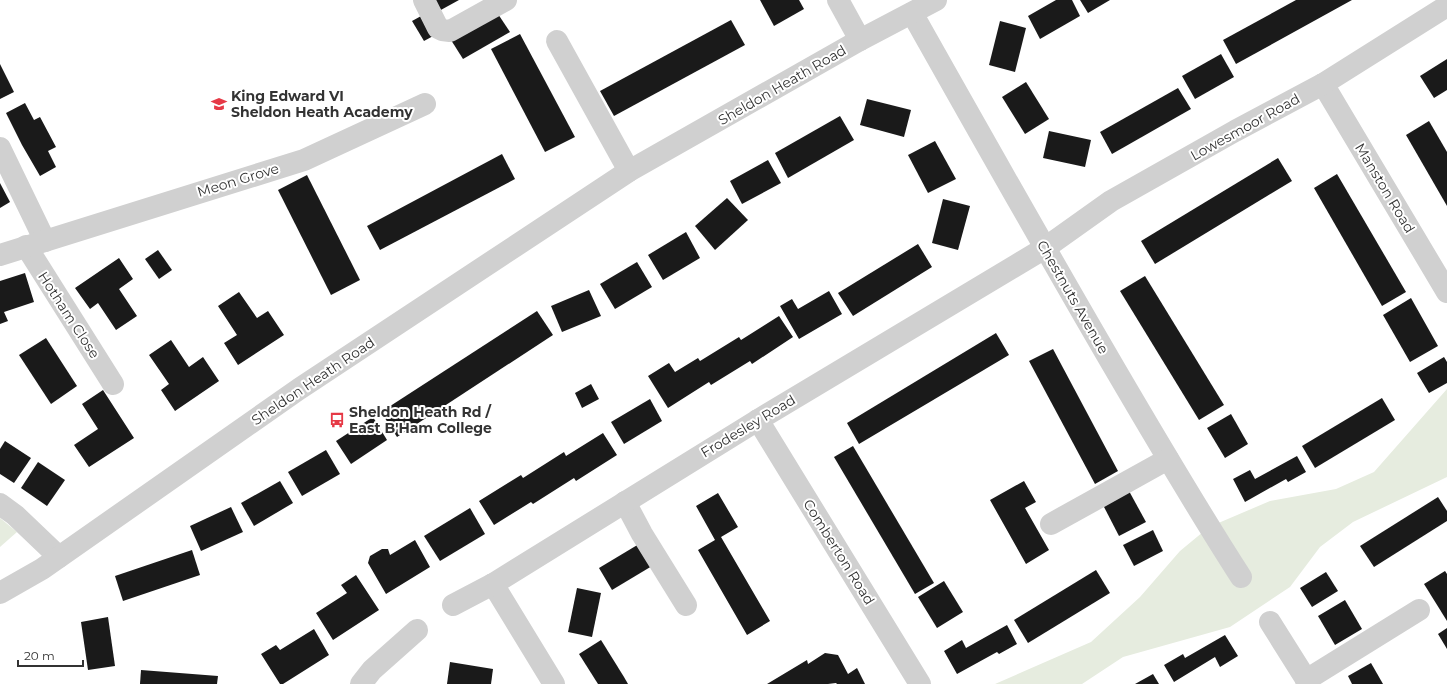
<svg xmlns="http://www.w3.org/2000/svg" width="1447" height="684" viewBox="0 0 1447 684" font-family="Montserrat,sans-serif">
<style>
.green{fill:#e6ecdf}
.building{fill:#1a1a1a}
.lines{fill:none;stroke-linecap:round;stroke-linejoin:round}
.minor{stroke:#d0d0d0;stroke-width:22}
.labels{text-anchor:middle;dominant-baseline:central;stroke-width:4;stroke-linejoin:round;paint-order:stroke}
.street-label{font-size:14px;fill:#333;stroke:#fff}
.poi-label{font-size:14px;font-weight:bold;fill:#333;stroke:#fff;text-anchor:start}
</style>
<rect width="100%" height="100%" fill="#fff"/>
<g class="green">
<path d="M1447,389V477L1353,522L1320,547L1290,587L1230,627L1123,657L1082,684H995L1091,642L1140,597L1180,551L1209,527L1270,501L1336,489L1374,472Z"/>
<path d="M0,518L17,532L0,547Z"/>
</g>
<g class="building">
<path d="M433,0H459L439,11Z"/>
<path d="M760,0H799L804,9L774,26Z"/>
<path d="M1056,0H1072L1080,16L1040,39L1028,16Z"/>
<path d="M1080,0H1110L1088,13Z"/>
<path d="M1296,0H1352L1236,64L1223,40Z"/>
<path d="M498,14L510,32L463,59L451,40Z"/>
<path d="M423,15L435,35L424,41L412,21Z"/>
<path d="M731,20L745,45L614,116L600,91Z"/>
<path d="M1000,21L1026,28L1015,72L989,65Z"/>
<path d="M520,34L575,137L545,152L491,49Z"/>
<path d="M1221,54L1234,77L1195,99L1182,76Z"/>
<path d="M1447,59V90L1434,98L1420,76Z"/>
<path d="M0,64L14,92L0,99Z"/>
<path d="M1026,82L1049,119L1025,134L1002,97Z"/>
<path d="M1178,88L1191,109L1112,154L1100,132Z"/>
<path d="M867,99L911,110L904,137L860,125Z"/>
<path d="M25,103L34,120L40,117L56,147L48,151L56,167L40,176L22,145L6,113Z"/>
<path d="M840,116L854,140L788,178L775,153Z"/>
<path d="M1429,121L1447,152V206L1406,135Z"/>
<path d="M1049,131L1091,140L1085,167L1043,158Z"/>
<path d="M935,141L956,179L928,193L908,155Z"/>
<path d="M502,154L515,179L380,250L367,226Z"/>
<path d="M1278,158L1292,181L1155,264L1141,241Z"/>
<path d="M768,160L781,183L742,204L730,181Z"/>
<path d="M1337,174L1406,292L1382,306L1314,188Z"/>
<path d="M307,175L360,280L331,295L278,190Z"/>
<path d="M0,183L10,202L0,208Z"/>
<path d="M727,198L748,220L715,250L695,226Z"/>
<path d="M943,199L970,206L958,250L932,243Z"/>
<path d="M686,232L700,258L663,280L648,255Z"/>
<path d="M918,244L932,267L853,316L838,293Z"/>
<path d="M158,250L172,270L159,279L145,259Z"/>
<path d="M119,258L133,279L119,289L137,316L116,330L98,303L90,309L75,288Z"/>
<path d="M637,262L652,287L615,309L600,284Z"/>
<path d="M25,273L34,302L4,312L8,321L0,324V281Z"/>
<path d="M1145,276L1224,405L1199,420L1120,291Z"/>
<path d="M589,290L601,316L562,332L551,306Z"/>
<path d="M829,291L842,314L799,339L780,306L792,299L798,309Z"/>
<path d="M239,292L257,318L268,311L284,335L238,365L224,343L237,335L218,306Z"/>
<path d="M1411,298L1438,346L1410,362L1383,315Z"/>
<path d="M537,311L553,335L397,437L381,412Z"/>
<path d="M779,316L793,337L752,364L750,361L711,385L709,382L668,408L648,376L669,363L675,372L698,358L700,361L739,337L741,340Z"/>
<path d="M996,333L1009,355L859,444L847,423Z"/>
<path d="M46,338L77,386L51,404L19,355Z"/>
<path d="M171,340L189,367L203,357L219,381L175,411L161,390L169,384L149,355Z"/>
<path d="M1053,349L1118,471L1095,484L1029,361Z"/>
<path d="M1444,357L1447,362V383L1429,393L1417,373Z"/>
<path d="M591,384L599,399L582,408L575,393Z"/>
<path d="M103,390L134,438L89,467L74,445L98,429L82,404Z"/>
<path d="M1382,398L1395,420L1315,468L1302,446Z"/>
<path d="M650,399L662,421L624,444L611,422Z"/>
<path d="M1231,414L1248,444L1225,458L1207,428Z"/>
<path d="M373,417L387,440L351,464L336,441Z"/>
<path d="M603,433L617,455L576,481L574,478L533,504L531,502L494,525L479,501L521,475L523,478L564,452L566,456Z"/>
<path d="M5,441L31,458L14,483L0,474V449Z"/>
<path d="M853,446L934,583L915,594L834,457Z"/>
<path d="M326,450L340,474L302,496L288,472Z"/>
<path d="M1297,456L1306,472L1288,482L1286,479L1245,502L1233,479L1250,470L1255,479Z"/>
<path d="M38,462L65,480L47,506L21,488Z"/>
<path d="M280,481L293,503L254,526L241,503Z"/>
<path d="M1024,481L1036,502L1025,508L1049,550L1026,564L990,500Z"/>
<path d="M1129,491L1146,522L1119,536L1103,505Z"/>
<path d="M718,493L738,527L721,537L770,621L747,635L698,550L715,540L696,506Z"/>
<path d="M1438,497L1447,511V521L1374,567L1360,546Z"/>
<path d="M231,507L243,532L201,551L190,526Z"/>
<path d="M470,508L485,534L440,561L424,536Z"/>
<path d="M1153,530L1163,551L1134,566L1123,545Z"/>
<path d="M415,540L430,567L386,594L368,563L370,556L382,549H388L390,555Z"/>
<path d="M639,544L652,566L612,590L599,568Z"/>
<path d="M192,550L200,575L123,601L115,576Z"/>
<path d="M1096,570L1110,593L1028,643L1014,620Z"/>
<path d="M1445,571L1447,574V621L1424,584Z"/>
<path d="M1326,572L1338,591L1312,607L1300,588Z"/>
<path d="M356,575L379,610L333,640L316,613L347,593L341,585Z"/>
<path d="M944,581L963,612L937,628L918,597Z"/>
<path d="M577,588L601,593L592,637L568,632Z"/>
<path d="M1345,600L1362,629L1335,645L1318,616Z"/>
<path d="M108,617L115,666L88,670L81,622Z"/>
<path d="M1007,625L1017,644L999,654L997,652L957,674L944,651L962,640L966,648Z"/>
<path d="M1447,628V649L1438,634Z"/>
<path d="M314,629L329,655L283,684H280L261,654L276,645L280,650Z"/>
<path d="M1225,635L1238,656L1220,667L1215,657L1174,682L1164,665L1183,654L1185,658Z"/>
<path d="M601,640L624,677L628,684H598L579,654Z"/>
<path d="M825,653L838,655L848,674L857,668L865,684H837L836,683L828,684H767L807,660L808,664Z"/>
<path d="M450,662L493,669L491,684H447Z"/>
<path d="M1371,663L1383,684H1352L1348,676Z"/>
<path d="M141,670L218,676L217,684H140Z"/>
<path d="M1153,674L1159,684H1135Z"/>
</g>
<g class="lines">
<g class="minor">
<path d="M424,0L438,28L442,30L450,31L506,0"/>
<path d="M838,0L860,40"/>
<path d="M912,13C979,132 1046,251 1115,369C1156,439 1197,509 1241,577"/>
<path d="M557,41L629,171"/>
<path d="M1323,84L1447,292"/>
<path d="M0,148L45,241"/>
<path d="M26,246L113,384"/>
<path d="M0,255L304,160L425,104"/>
<path d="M758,420L920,684"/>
<path d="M625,502L642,534L686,605"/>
<path d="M0,504L15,515L59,557"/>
<path d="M1051,524L1168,459"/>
<path d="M493,584L554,684"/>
<path d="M0,593L42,569L299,389L629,171L860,40L936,0"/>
<path d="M453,605L493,584L758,420L1045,248L1111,201L1235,131L1323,84L1447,6"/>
<path d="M1270,622L1309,684"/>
<path d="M1306,680L1419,610"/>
<path d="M361,684L372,670L417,630"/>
</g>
</g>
<defs>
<symbol id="school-bare" viewBox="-9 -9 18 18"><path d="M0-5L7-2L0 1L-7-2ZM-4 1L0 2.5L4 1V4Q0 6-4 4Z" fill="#e63946" stroke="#fff" stroke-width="2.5" paint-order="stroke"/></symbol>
<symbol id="bus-bare" viewBox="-9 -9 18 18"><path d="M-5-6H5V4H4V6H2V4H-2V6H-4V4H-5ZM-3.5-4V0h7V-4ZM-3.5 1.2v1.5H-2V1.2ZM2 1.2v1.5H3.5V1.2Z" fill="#e63946" stroke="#fff" stroke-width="2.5" paint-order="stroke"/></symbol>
</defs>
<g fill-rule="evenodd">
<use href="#school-bare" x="208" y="93" width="22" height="22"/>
<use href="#bus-bare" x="326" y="409" width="22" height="22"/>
</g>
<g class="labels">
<g class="street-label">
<text transform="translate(782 85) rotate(-30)">Sheldon Heath Road</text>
<text transform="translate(1245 127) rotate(-29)">Lowesmoor Road</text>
<text transform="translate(238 180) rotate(-17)">Meon Grove</text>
<text transform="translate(1385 188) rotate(59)">Manston Road</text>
<text transform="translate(1073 297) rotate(60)">Chestnuts Avenue</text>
<text transform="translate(69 315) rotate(57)">Hotham Close</text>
<text transform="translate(313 381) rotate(-34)">Sheldon Heath Road</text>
<text transform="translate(748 426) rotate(-31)">Frodesley Road</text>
<text transform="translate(839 552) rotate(58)">Comberton Road</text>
</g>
<g class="poi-label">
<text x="231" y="96">King Edward VI<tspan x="231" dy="16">Sheldon Heath Academy</tspan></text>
<text x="349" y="412">Sheldon Heath Rd /<tspan x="349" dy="16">East B'Ham College</tspan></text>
</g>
</g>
<path d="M18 660v6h65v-6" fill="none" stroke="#333333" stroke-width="2"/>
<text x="24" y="660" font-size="12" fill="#333333" stroke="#ffffff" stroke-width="3" paint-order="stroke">20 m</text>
</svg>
